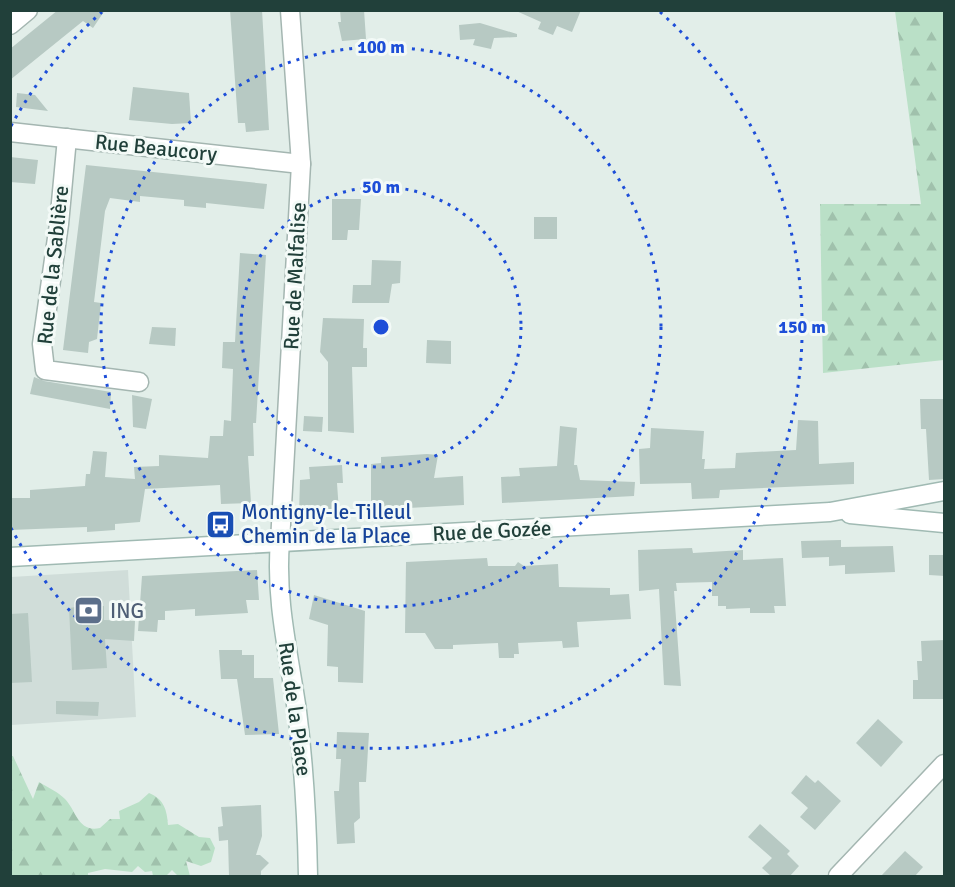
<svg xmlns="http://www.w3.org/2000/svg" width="955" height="887" viewBox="0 0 955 887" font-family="Signika,sans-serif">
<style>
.built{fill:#d0ddd9}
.forest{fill:url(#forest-firs)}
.building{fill:#b7c9c3}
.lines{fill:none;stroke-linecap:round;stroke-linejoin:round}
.minor-casing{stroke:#a4b6b1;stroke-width:21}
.secondary-casing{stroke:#a0bab3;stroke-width:21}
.minor{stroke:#fff;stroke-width:18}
.secondary{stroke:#fff;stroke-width:18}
.ring{fill:none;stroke:#1d4ed8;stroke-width:3;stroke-dasharray:3 6}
.labels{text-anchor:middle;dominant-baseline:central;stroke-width:6;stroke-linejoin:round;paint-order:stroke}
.street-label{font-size:21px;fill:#21403a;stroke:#f3faf7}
.transit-label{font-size:21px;fill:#164399;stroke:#f3faf7;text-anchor:start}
.service-label{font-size:21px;fill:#4e5e75;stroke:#f3faf7;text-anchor:start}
.centre{fill:#1d4ed8;stroke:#f3faf7;stroke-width:3}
.ring-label{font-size:18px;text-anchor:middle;font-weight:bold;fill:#1d4ed8;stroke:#f3faf7;stroke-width:6;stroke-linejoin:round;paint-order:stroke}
</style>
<defs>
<pattern id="forest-firs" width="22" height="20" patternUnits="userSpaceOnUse" patternTransform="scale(1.5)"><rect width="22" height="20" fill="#bae0c7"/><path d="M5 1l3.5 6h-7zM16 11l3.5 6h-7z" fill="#a0c1ac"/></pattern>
</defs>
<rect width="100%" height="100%" fill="#e2eee9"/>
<path class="built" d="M128,570L136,717L11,725V577Z"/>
<g class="forest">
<path d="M895,11H944V360L823,373L820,204H921Z"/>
<path d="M11,756H13L33,799L39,782C47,787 58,792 65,799C76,810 78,833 100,828L110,819H120L119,811L139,802L149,793C164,799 167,810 168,825L178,824L199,837L210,838L215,848L211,862L201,866L186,861L190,876L177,875L172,870L166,876H153L152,871L145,872L138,866L132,872L105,869L88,873V876H11Z"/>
</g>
<g class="building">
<path d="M58,10H105L93,28L83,21L10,80V49Z"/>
<path d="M230,10H262L269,130L246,132L245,123H238Z"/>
<path d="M340,10H364L366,39L342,41L338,22H341Z"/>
<path d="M514,10H581L572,32L557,26L553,35L538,29L541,22Z"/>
<path d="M480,23L517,34V37L494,38L491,49L473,45L475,39L460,40L459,25Z"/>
<path d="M133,87L189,93L191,123L172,124L129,120Z"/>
<path d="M17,93L35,95L48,111L16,107Z"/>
<path d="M10,157L38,160L35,184L10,182Z"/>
<path d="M86,165L267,184L264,209L206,203V208L184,206V200L140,196V202L110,198L105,211L94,302L101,303L97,339L89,342L88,353L63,350Z"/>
<path d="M332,199H361L359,230H348L347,240H332Z"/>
<rect x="534" y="217" width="23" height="22"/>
<path d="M240,253L266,255L256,423H253L254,456H248L251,503L221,504L220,485L145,489L140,522L115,524V530L87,532V527L10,530V498H30V490L85,486L86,474H90L93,451L107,452L105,477L135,479L134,467L159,466V455L208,458L210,436H223L224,420L231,421L233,369L222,368L223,342H235Z"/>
<path d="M372,260L401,261L400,283L392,284L389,303H352L353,285H371Z"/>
<path d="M323,318L364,319L363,348H367V367H352L354,433L328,431V362L320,352Z"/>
<path d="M152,327L176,328L175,346L149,344Z"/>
<path d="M427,340L451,341V364L426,363Z"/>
<path d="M34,377L44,381L111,392L110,409L30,394Z"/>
<path d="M132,395L152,399L146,429L133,427Z"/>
<path d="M920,399H945V479L929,480L926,429H921Z"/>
<path d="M304,416L323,417L322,432L303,431Z"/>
<path d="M798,420L818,421L819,464L854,462V484L720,490L719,498L692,499L691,483L640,484L639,449L650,448L651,428L704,431L702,459H705L704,469L735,468L736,453L796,450Z"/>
<path d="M560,426L577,428L574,465H577L580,480L635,482L634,496L502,503L501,477L520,476L519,468L557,466Z"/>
<path d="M427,454L438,455L434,478L463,476L464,505L371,510V464L381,463V457Z"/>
<path d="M342,465L343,483H337L339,512L299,514L300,480L310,479L309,467Z"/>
<path d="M841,540V547L893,546L895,572L845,574V565L829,566V557L802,558L801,541Z"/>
<path d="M692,548L693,553L743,550V560L783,558L786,606H774L775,613H750V608L726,609V606H718V596H712V582L676,583L677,591H674L681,686L664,685L659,589L639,591L638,550Z"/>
<path d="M929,555H945V576L929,575Z"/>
<path d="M487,558L488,566H515L518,562L524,566L558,564L559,587L610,588V595L629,594L631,619L577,622L579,647L563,648L562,641L518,643L519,654H514V658H499L498,643L453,645V649H435L425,633H405L406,562Z"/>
<path d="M257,570L259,600H246L248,613L195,616V609L165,611V620H158L157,632L138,631L142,576Z"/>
<path d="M314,595L365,611L363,683L338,682V667L327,666L328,625L309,619Z"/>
<path d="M97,602V606H104V620L135,621L134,641L105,639L107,668L72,670L69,608L76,607V603Z"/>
<path d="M28,613L32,682L10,683V614Z"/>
<path d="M945,640V699H913V680H918L917,661H922L921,641Z"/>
<path d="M219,650H242V655H254V678H273L279,734L245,735L237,679H221Z"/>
<path d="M56,701L99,702L98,716L56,714Z"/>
<path d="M878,719L903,742L881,767L856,743Z"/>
<path d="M337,732L369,733L366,782H359L360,818L354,823L355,843L337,844L334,791H339L341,759H336Z"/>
<path d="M806,775L815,783L818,780L841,801L815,830L800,817L808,808L791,793Z"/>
<path d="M261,805L262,836L256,855H260L269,863L261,871V876H229L228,840L219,841L218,827L223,826L221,807Z"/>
<path d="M760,824L790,851L787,854L799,866L790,876H771L762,868L772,858L748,837Z"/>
<path d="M905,851L923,867L915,876H881Z"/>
</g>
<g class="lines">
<defs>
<g id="minor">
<path d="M10,25L28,10"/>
<path d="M10,132L301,164"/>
<path d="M67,138L59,224L42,344L45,370L139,382"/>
<path d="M280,542L301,164L290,10"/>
<path d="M838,876L944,764"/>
</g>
<g id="secondary">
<path d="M850,514L944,523"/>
<path d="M280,542C275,599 289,655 297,711C304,766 307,821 308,876"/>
<path d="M10,557L830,512L944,491"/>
</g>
</defs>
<use href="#minor" class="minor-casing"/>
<use href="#secondary" class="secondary-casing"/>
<use href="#minor" class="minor"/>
<use href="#secondary" class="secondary"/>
</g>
<g class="ring">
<circle cx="381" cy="327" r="140"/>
<circle cx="381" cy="327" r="280"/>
<path d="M11 126A421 421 0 0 1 102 12M660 12A421 421 0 1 1 11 528"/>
</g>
<defs>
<symbol id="bus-square" viewBox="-11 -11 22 22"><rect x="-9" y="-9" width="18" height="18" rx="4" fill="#1a4fb4" stroke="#f3faf7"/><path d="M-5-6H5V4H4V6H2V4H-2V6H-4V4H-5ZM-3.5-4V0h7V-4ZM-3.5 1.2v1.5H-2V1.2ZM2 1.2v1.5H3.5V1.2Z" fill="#fff"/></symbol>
<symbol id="bank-square" viewBox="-11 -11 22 22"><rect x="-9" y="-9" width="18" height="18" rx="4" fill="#5c6f8a" stroke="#f3faf7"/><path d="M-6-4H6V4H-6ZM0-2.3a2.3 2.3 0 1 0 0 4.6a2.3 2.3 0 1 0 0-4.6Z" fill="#fff"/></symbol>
</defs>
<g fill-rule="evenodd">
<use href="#bus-square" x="204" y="508" width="33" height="33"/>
<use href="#bank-square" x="72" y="594" width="33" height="33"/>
</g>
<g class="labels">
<g class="street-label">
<text transform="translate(156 148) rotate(6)">Rue Beaucory</text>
<text transform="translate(53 265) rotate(-84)">Rue de la Sablière</text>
<text transform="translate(295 276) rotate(-87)">Rue de Malfalise</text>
<text transform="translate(492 531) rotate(-3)">Rue de Gozée</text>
<text transform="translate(295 709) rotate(82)">Rue de la Place</text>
</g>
<g class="transit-label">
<text x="241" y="512">Montigny-le-Tilleul<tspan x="241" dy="24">Chemin de la Place</tspan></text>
</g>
<g class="service-label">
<text x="110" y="611">ING</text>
</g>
</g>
<circle cx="381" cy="327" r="9" class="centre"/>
<g class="ring-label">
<text x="381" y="53">100 m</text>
<text x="381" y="193">50 m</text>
<text x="802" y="333">150 m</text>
</g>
<rect width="955" height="887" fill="none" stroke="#21403a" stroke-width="24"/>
</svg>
